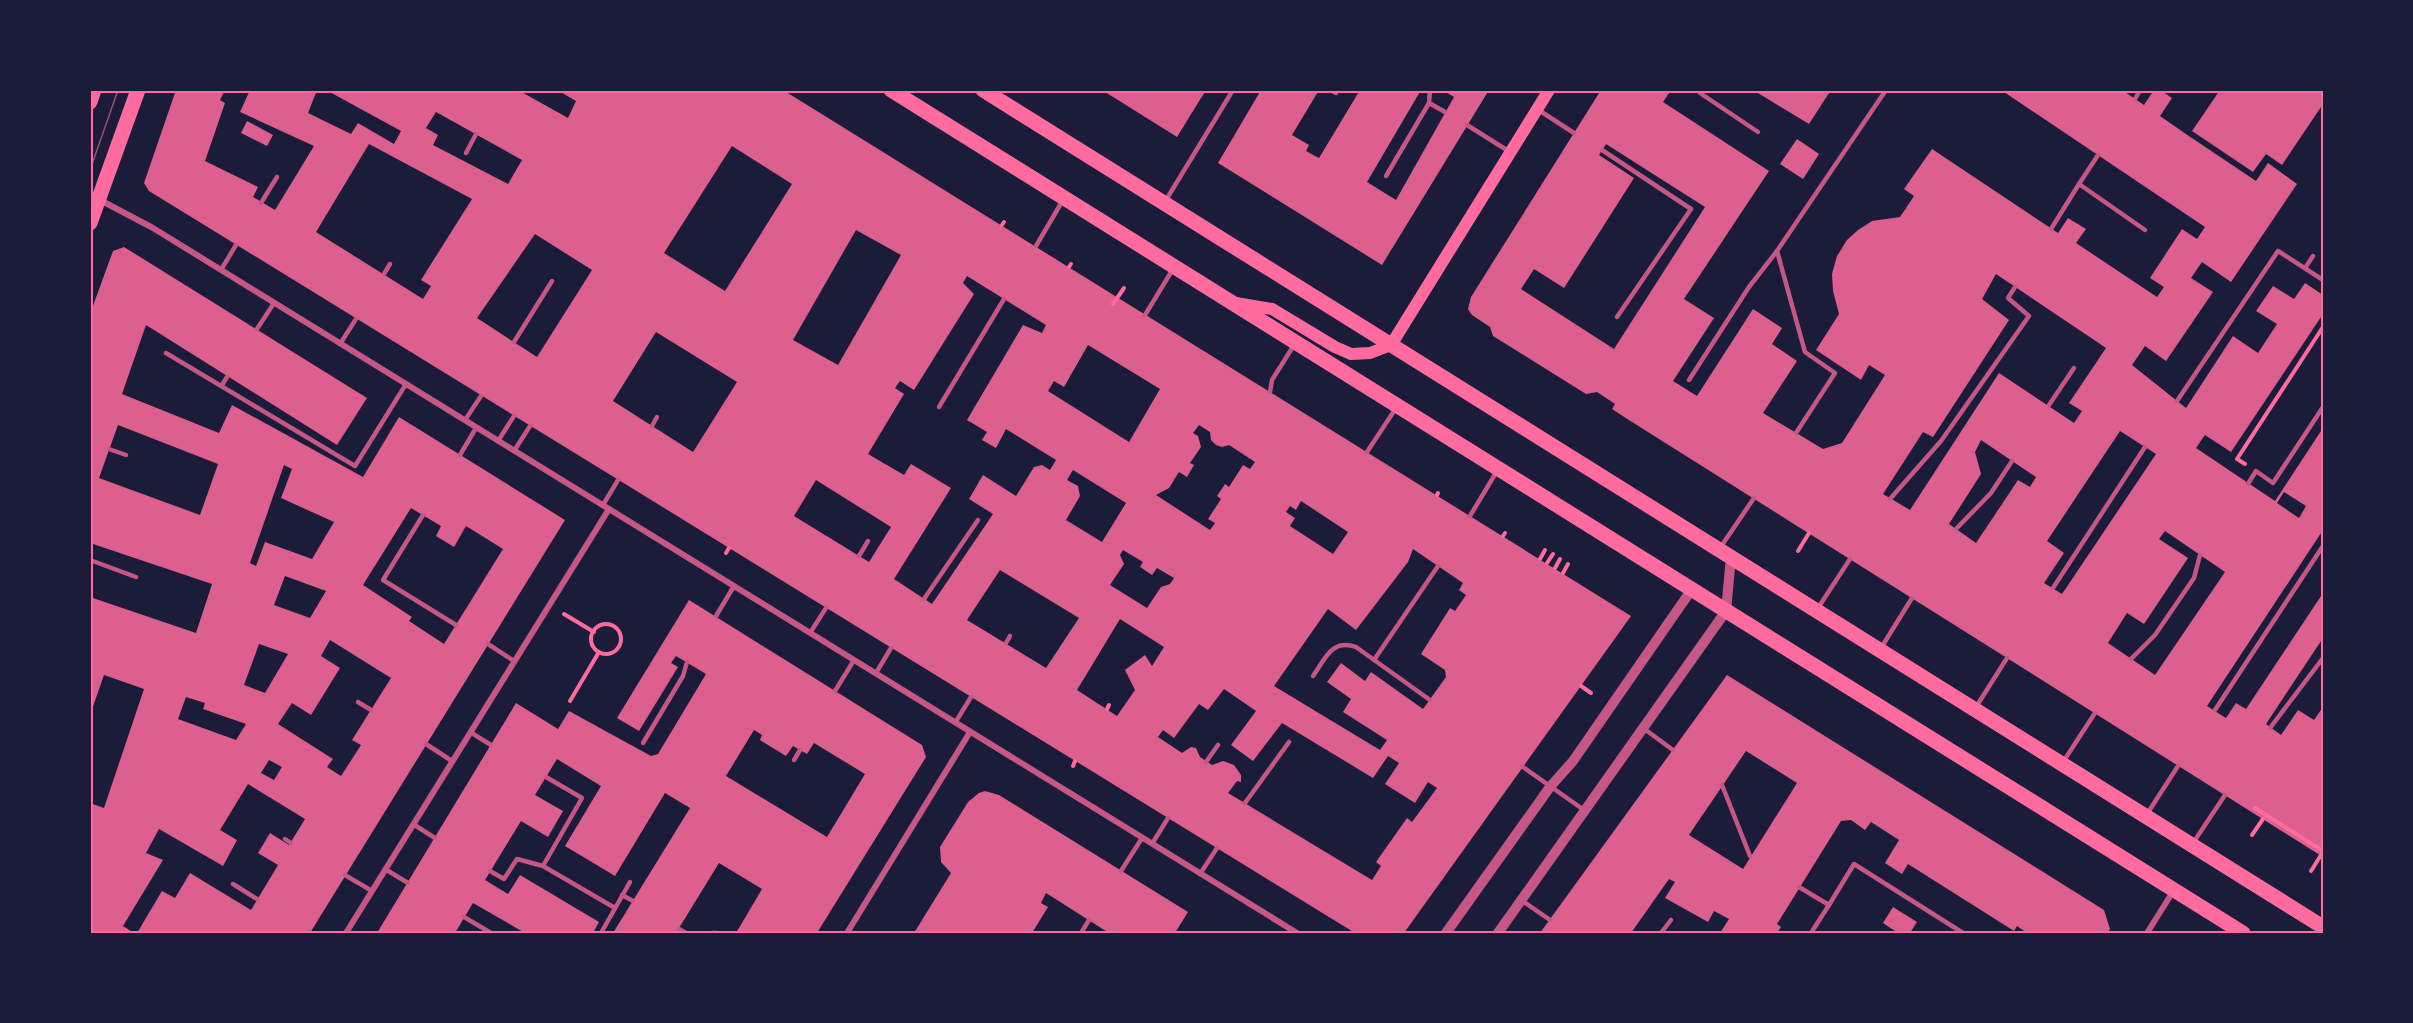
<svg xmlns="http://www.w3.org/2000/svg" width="2413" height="1023" viewBox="0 0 2413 1023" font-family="Roboto,sans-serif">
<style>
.building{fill:#dd5f8e;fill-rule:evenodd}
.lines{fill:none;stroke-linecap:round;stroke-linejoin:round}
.path{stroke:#ff6b9d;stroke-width:4}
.service{stroke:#c65784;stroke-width:4.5}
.minor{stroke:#c65784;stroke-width:6}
.tertiary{stroke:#c65784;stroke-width:10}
.secondary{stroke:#ff6b9d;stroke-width:12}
.primary{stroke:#ff6b9d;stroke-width:15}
.tram{stroke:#a44b75;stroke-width:1.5}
.neatline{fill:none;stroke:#ff6b9d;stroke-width:2}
</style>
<rect width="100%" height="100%" fill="#1b1b3a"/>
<g class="building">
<path d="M176,90H225L220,100L225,103L205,161L258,187L253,197L275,210L314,146L240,112L250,90H317L308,113L351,134L358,123L394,144L401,131L326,90H518L568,118L576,101L557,90H783L1631,616L1404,933H1355L149,191L144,183ZM436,112L522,160L508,184L433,145L438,135L426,128ZM369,144L472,199L421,280L431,286L423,299L316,232ZM732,146L792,184L725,291L664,253ZM856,230L901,255L838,365L793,340ZM535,234L592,270L537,357L477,318ZM967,276L1046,325L1042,333L1023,325L967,420L987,432L982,440L996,448L1006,429L1056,460L1050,470L1042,465L1034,467L1016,496L983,475L969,499L993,514L932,604L894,579L951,488L911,464L904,475L868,454L904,394L895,388L900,381L914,390L974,294L963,283ZM656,332L737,382L693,452L613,401ZM1088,345L1160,389L1129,442L1048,391L1054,381L1064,387ZM1199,425L1210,432L1211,440L1216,445L1222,447L1229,445L1255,462L1250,469L1243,465L1229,487L1225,484L1217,496L1221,499L1208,519L1215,523L1210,530L1156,495L1169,488L1179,472L1187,477L1194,465L1190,463L1201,447L1198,436L1193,433ZM1073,470L1126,503L1102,542L1066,520L1080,496L1078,486L1067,480ZM816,480L891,527L869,562L794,516ZM1301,501L1348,532L1333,554L1290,526L1295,518L1286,512L1290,506L1296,510ZM1413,549L1463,583L1459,590L1466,595L1455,611L1450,608L1421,654L1445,670L1446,677L1423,709L1371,672L1365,681L1341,663L1327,682L1351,699L1343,712L1387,740L1380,750L1274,686L1328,609L1356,630L1408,562ZM1123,550L1143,562L1140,567L1152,575L1157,568L1174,578L1170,584L1161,587L1147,608L1110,585L1124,564L1120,555ZM1000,570L1079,618L1046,668L967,620ZM1120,619L1164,647L1152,666L1145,655L1125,670L1135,690L1117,716L1077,690ZM1224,689L1256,711L1231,745L1253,761L1282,723L1373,778L1388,756L1399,763L1385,784L1415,803L1428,782L1437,788L1412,822L1407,818L1376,862L1381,866L1372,880L1228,793L1237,781L1241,782V775L1234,765L1223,761L1212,765L1200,757L1196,748L1191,747L1182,753L1158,737L1163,730L1174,738L1199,704L1208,710Z"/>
<path d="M1102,90H1206L1177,137Z"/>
<path d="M1261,90H1319L1292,135L1309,145L1306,151L1319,158L1360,90H1421L1367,182L1396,200L1454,97L1442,90H1489L1382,265L1218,163Z"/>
<path d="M1601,90H1671L1663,102L1769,171L1684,299L1714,318L1673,381L1697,396L1753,309L1782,328L1772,344L1797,361L1763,413L1823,449L1842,443L1885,375L1869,365L1861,380L1816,350L1839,314L1833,291L1832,274L1837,256L1847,240L1858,230L1872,221L1900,217L1914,196L1904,189L1932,149L2058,233L2068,218L2086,229L2076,243L2157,297L2164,287L2150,278L2182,229L2197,239L2205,227L2001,90H2050L2055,93L2057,90H2122L2144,105L2154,90H2160L2172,98L2160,116L2186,134L2256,181L2268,163L2297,184L2231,282L2202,262L2191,278L2213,292L2166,361L2145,346L2132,365L2186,408L2233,336L2258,353L2277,324L2256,311L2273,286L2294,299L2305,283L2323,295V314L2231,452L2205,435L2196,448L2275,501L2323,428V530L2207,706L2226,718L2236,703L2246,709L2323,593V638L2266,724L2281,735L2298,710L2314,720L2323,707V857L1632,422L1612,409L1615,404L1597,392L1586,394L1493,336L1490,327L1472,315L1468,309L1471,297ZM1606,144L1705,207L1614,349L1521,289L1534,269L1564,288L1634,178L1599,155ZM1996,274L2106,348L2069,403L2082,411L2074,423L1999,373L1910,510L1883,494L1923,432L1933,437L2009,320L1982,299ZM2120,431L2156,454L2062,594L2044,583L2064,553L2047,541ZM1981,440L2036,477L2030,487L2018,480L1976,543L1949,524L1981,474L1975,452ZM2284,492L2306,506L2299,518L2277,503ZM2165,531L2225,572L2155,675L2108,643L2127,613L2144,624L2188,558L2159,539Z"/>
<path d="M1753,90H1831L1809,124Z"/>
<path d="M2220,90H2323V104L2282,165L2266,154L2253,172L2192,131Z"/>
<path d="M247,121L273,135L267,146L241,133Z"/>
<path d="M1797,139L1819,154L1803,179L1780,164Z"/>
<path d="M124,247L367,398L337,445L146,325L122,394L219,433L232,405L363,477L399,417L565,520L310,933H137L162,891L175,898L190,873L251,910L278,865L258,853L270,833L289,845L305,819L248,784L220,830L237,840L223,866L159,829L146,853L163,860L123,926L134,933H90V803L104,808L144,689L104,675L90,715V597L196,633L212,584L90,543V314L113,251ZM118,425L218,464L200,515L99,478ZM284,465L292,469L281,498L334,522L312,559L265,542L256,566L250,563ZM411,508L441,526L436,536L454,547L466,526L503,549L444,644L409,621L412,617L363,585ZM285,576L326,591L310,618L274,605ZM330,640L391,678L352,740L361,745L341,776L327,767L333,759L278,724L292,703L311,715L340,668L321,656ZM259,644L288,654L265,693L244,685ZM186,697L205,703L203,709L246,724L236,740L178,719ZM269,760L282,767L274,780L261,773Z"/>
<path d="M689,600L922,745L926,757L817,933H736L762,889L719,863L676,933H613L690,808L665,793L615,876L565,846L601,786L557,759L535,795L563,811L548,837L521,821L485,880L508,894L520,875L599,922L593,933H525L473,903L455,933H377L516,703L558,729L569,711L651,756L658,754L706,674L676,656L671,663L678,667L639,731L617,718ZM754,730L762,735L760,740L786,756L793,746L807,754L814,743L865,774L827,837L726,776Z"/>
<path d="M1727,675L2104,910L2110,929L2107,933H2027L2017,926L2014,931L1908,864L1902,874L1885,863L1899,840L1871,822L1865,830L1851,820L1841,821L1777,924L1781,927L1777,933H1720L1729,919L1714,911L1708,922L1665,898L1675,882L1669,879L1631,933H1540ZM1746,751L1797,783L1743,869L1689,835Z"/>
<path d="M985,791L999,795L1188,912L1175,933H1109L1046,893L1041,903L1048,907L1032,933H914L951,873L941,862L940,847L968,802L979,793Z"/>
<path d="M1893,907L1917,922L1910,933H1898L1883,923Z"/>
</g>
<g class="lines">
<g class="path">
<path d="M1002,225L1004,222"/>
<path d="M1069,267L1071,264"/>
<path d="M1113,304L1124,288"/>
<path d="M2245,464L2237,459L2323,327"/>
<path d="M1437,495L1438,493"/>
<path d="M1503,536L1505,533"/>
<path d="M1798,551L1809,533"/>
<path d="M726,553L729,548"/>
<path d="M1540,559L1545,550"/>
<path d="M1547,563L1553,554"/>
<path d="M1555,568L1560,559"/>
<path d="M1563,573L1568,564"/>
<path d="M564,614L594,632"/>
<circle cx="606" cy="639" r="15"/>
<path d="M1581,686L1591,693"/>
<path d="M570,701L599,652"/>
<path d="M1107,709L1109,705"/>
<path d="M1073,766L1075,761"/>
<path d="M2255,808L2323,851"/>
<path d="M2252,835L2263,819"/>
<path d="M2311,871L2321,855"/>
</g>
<g class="service">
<path d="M1331,90L1336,93"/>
<path d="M1702,90L1700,93L1758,132"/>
<path d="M2135,99L2140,90"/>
<path d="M1429,103L1430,90"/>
<path d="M1537,109L1574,133"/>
<path d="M1467,125L1510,152"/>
<path d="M1602,150L1691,209L1617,317"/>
<path d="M466,153L476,134"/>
<path d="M1386,176L1429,103L1445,112"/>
<path d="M2079,184L2098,155"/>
<path d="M1166,200L1233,90"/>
<path d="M261,203L277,177"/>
<path d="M2051,229L2079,184L2145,230"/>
<path d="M1036,246L1063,200"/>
<path d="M2305,268L2313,256"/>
<path d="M221,270L236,245"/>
<path d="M384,274L390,264"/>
<path d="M1145,315L1173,269"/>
<path d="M257,329L274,303"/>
<path d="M514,342L552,281"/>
<path d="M340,344L356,319"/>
<path d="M166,353L355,466L406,384"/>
<path d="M1689,380L1749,287L1777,251"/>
<path d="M222,385L227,377"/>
<path d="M1270,392L1272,380L1294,345"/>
<path d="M2177,401L2278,251L2323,280"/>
<path d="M2049,405L2074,368"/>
<path d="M939,407L1004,299"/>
<path d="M465,420L481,396"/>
<path d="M652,426L657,417"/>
<path d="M1796,433L1835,373L1805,352L1777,251L1886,90"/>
<path d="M498,441L514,416"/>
<path d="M109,449L126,455"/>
<path d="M514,451L530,426"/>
<path d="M1367,452L1396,408"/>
<path d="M460,455L476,428"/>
<path d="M2248,484L2256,471L2273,483L2323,407"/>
<path d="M1890,499L1941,441L2029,316L2008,298L2015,287"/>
<path d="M603,505L618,480"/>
<path d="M423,515L383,580L456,625"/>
<path d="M1470,516L1497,471"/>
<path d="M1956,529L1991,493L2012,461"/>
<path d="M1720,548L1754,498"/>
<path d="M859,556L868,541"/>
<path d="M90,560L136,577"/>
<path d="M2053,588L2145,447"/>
<path d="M924,599L978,520"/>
<path d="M1818,608L1850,559"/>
<path d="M716,616L734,586"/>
<path d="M810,633L826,608"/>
<path d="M1006,643L1010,636"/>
<path d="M488,644L514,661"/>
<path d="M1881,648L1912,598"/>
<path d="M2131,659L2155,635L2194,578L2200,555"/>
<path d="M1374,660L1438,566"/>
<path d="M876,673L891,648"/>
<path d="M1313,676C1325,659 1332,638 1356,647L1430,700"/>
<path d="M835,691L854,660"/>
<path d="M358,702L371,710"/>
<path d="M1976,707L2007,658"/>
<path d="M2215,710L2323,546"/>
<path d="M955,723L971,697"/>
<path d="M1643,728L1673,750"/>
<path d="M2270,728L2323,658"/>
<path d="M470,732L491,745"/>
<path d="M643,743L683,676L687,662"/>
<path d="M426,744L452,761"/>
<path d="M794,760L800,750"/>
<path d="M1206,762L1218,745"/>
<path d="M2063,762L2095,713"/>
<path d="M1523,767L1584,810"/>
<path d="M546,777L582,798L543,866L615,908"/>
<path d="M1722,785L1750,856"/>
<path d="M1245,803L1289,742"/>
<path d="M2147,814L2178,766"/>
<path d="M413,824L435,838"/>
<path d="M285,839L291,843"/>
<path d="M2193,843L2225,795"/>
<path d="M1152,844L1168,818"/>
<path d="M385,869L408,883"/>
<path d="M490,871L504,879L517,859L543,866"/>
<path d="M1121,871L1142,838"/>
<path d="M1200,874L1217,848"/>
<path d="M345,875L372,891"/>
<path d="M233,884L257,899"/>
<path d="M1799,887L1829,905L1854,864L1963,933"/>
<path d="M622,895L633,901"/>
<path d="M1521,900L1550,920"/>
<path d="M464,917L491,933"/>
<path d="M679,929L686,933"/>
<path d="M310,932L311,933"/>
<path d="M601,933L630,882"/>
<path d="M712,933H717"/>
<path d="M1081,933L1089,920"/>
<path d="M1661,933L1671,920"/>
<path d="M1811,933L1829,905"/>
</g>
<g class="minor">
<path d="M100,200L153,228L1297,933"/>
<path d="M346,933L609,509"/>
<path d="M847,933L970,732"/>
<path d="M2147,933L2174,890"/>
</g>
<g class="tertiary">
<path d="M1446,933L1550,787L1573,761L1692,589"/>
<path d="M1498,933L1726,611L1731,557"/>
</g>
<path class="secondary" d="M1236,303L1272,309L1335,347L1351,354L1370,353L1391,345L1549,90"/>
<g class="primary">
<path d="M891,90L2243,933"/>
<path d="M983,90L2323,927"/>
<path d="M90,102L94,90"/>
<path d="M90,223L138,90"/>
</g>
<path class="tram" d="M90,170L118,90"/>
</g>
<rect width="2413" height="1023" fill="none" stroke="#1b1b3a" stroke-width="183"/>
<rect x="92" y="92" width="2230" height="840" class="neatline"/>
</svg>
